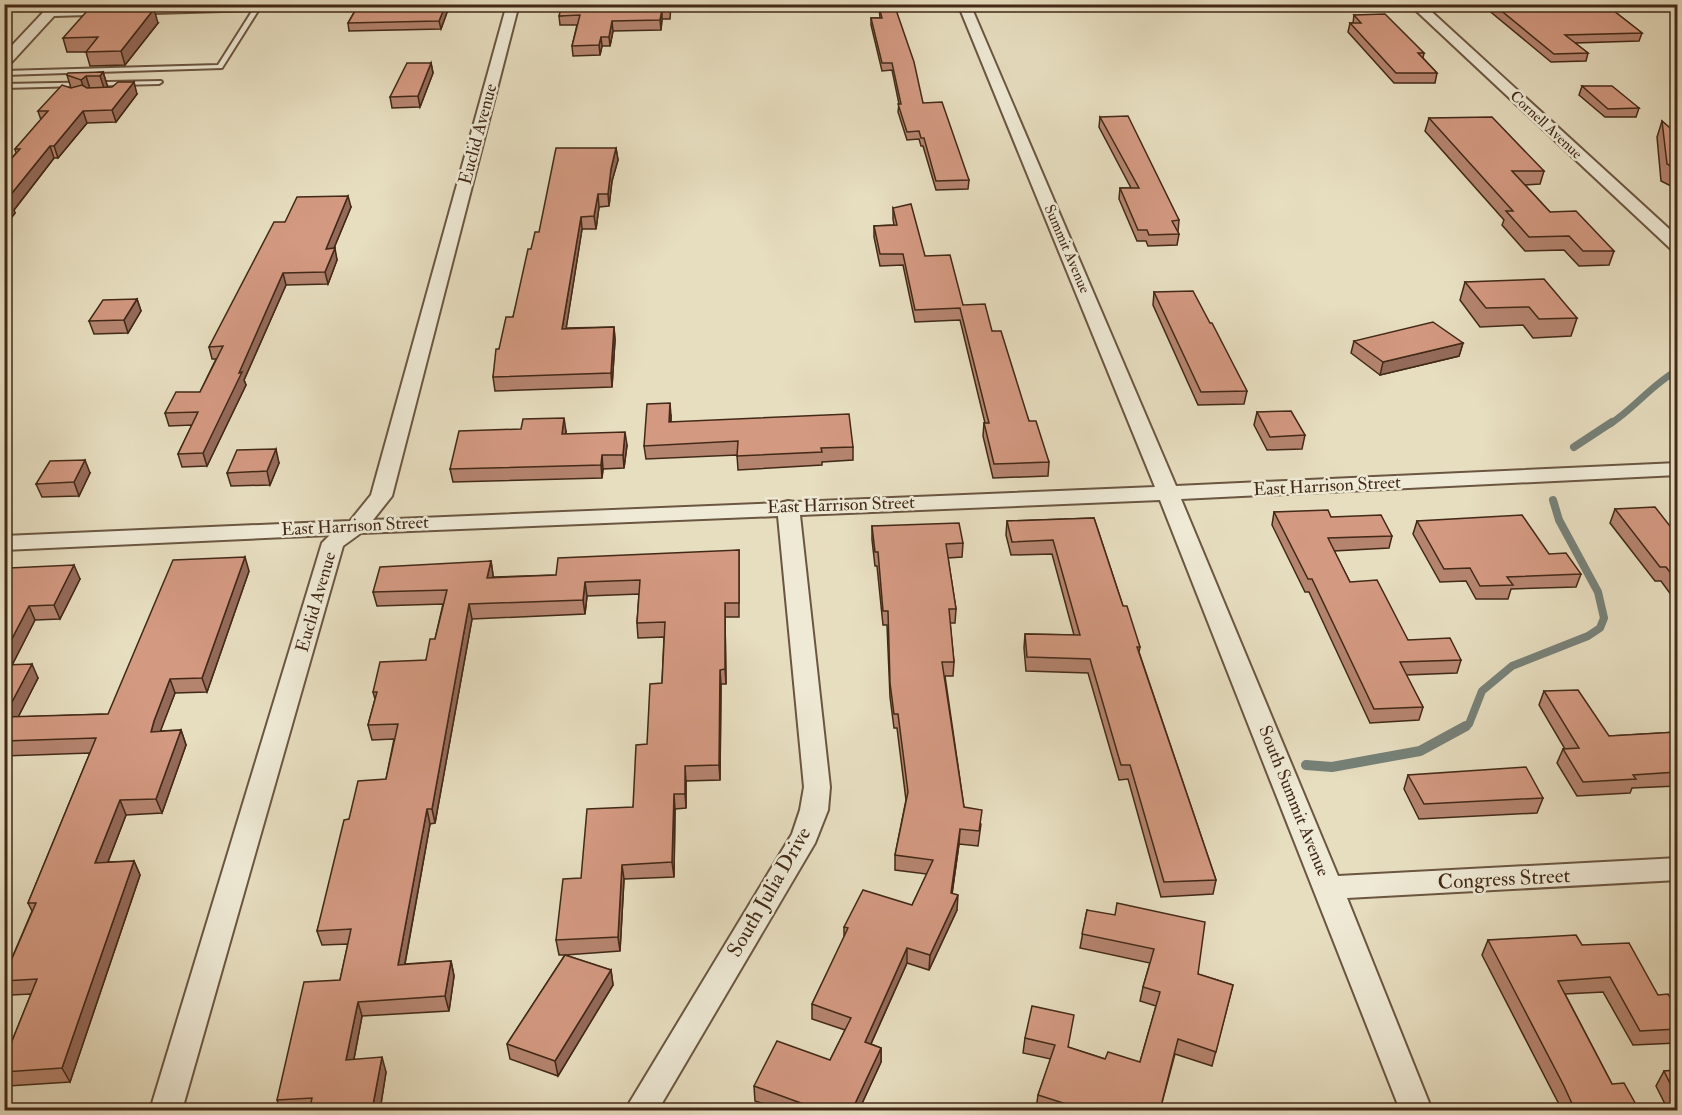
<svg xmlns="http://www.w3.org/2000/svg" width="1682" height="1115" viewBox="0 0 1682 1115" font-family="'IM FELL Double Pica',serif">
<style>
.lines{fill:none;stroke-linecap:round;stroke-linejoin:round}
.stream-far2{stroke:#768178;stroke-width:7}
.stream-far1{stroke:#768178;stroke-width:8}
.stream{stroke:#768178;stroke-width:10}
.lane-casing{stroke:#6b5641;stroke-width:4}
.street-casing{stroke:#6b5641;stroke-width:4}
.lane{fill:#efead6;fill-rule:evenodd}
.street{fill:#efead6;fill-rule:evenodd}
.wall{fill:#b5846f;stroke:#422917;stroke-width:1.5}
.shaded-wall{fill:#946b5a;stroke:#422917;stroke-width:1.5}
.building{fill:#d39981;stroke:#422917;stroke-width:1.5}
.labels{text-anchor:middle;dominant-baseline:central;stroke-width:5;stroke-linejoin:round;paint-order:stroke}
.far-street-label{font-size:15px;fill:#422917;stroke:#efead6}
.street-label{font-size:18px;fill:#422917;stroke:#efead6}
.near-street-label{font-size:21px;fill:#422917;stroke:#efead6}
</style>
<rect width="100%" height="100%" fill="#e7dec0"/>
<filter id="stains"><feTurbulence type="fractalNoise" baseFrequency=".00333" numOctaves="4"/><feColorMatrix values="0 0 0 0 .2 0 0 0 0 .09 0 0 0 0 .02 0 0 0 .5 -.17"/></filter>
<radialGradient id="worn" r=".72"><stop offset=".6" stop-color="#630" stop-opacity="0"/><stop offset="1" stop-color="#630" stop-opacity=".3"/></radialGradient>
<g class="lines">
<path class="stream-far2" d="M1610,424C1635,408 1652,384 1678,370"/>
<g class="stream-far1">
<path d="M1574,447L1612,422"/>
<path d="M1463,727L1469,724L1482,691L1512,666L1588,636L1600,628L1604,618L1598,592L1559,520L1553,500"/>
</g>
<path class="stream" d="M1306,765L1332,767L1420,751L1466,726"/>
<defs>
<g id="lane">
<path d="M256,5L261,6L222,68L4,75V71L218,65Z"/>
<path d="M161,81L162,82L159,84L4,88V84Z"/>
</g>
<g id="street">
<path d="M51,4H64L61,8L180,4H329L323,8L54,16L9,65L4,66V54Z"/>
<path d="M507,4H519L392,496L373,520L780,503L788,501L795,502L1155,487L958,4H970L1176,486L1678,463V475L1181,499L1338,876L1678,858V880L1347,898L1432,1110H1400L1160,500L800,515L830,787L828,810L815,843L658,1110H625L792,834L800,810L804,787L778,516L361,533L343,546L182,1110H150L322,543L330,535L4,550V536L350,521L371,495Z"/>
<path d="M1409,4H1423L1678,237V251L1672,250Z"/>
</g>
</defs>
<use href="#lane" class="lane-casing"/>
<use href="#street" class="street-casing"/>
<use href="#lane" class="lane"/>
<use href="#street" class="street"/>
</g>
<g class="wall">
<path d="M359,4H450L441,29L349,31L348,23Z"/>
<path d="M671,4L670,19H662L661,30L613,31L610,46H602L600,55L573,56L572,46L577,25H560L559,16Z"/>
<path d="M1481,4H1605L1642,33L1639,41L1575,43L1588,53L1586,61L1551,62Z"/>
<path d="M879,7L923,103L969,180L968,189L936,190L923,146H921L919,139L907,140L898,112L899,104L892,70L882,71L871,25V18H880Z"/>
<path d="M1354,15L1424,53L1423,58L1437,73L1435,83H1394L1348,32L1350,23H1353Z"/>
<path d="M158,23L125,65L90,66L86,52H67L63,38Z"/>
<path d="M431,63L433,73L420,107L392,108L390,97Z"/>
<path d="M103,72L108,88L137,94L116,122L87,123L58,158H54L14,210L15,213L4,227V167L16,153L15,149L41,120L38,111L71,88L67,75Z"/>
<path d="M1582,86L1639,108L1636,117H1605L1579,95Z"/>
<path d="M1100,117L1179,220L1178,232L1179,234L1177,245L1148,246L1146,241H1137L1119,199L1120,188H1131L1099,127Z"/>
<path d="M1429,118L1544,171L1540,184L1525,185L1550,212L1614,251L1609,265L1579,266L1564,250L1525,251L1502,225L1504,220L1425,131Z"/>
<path d="M1662,121L1677,134V189L1661,181L1657,137Z"/>
<path d="M616,148L618,160L612,181L609,206L599,207L596,229H582L566,328L614,327L615,340L612,387L495,391L493,377L499,349L513,317L531,249Z"/>
<path d="M351,207L334,248L337,260L328,284L286,285L244,380L246,385L207,466L182,467L178,454L192,425L169,426L165,413L200,392L216,359H212L209,347L285,222Z"/>
<path d="M893,208L925,256L963,305L992,331L1029,421L1049,462L1048,476L993,478L983,436L984,423H985L960,320L915,322L903,265L880,266L874,237V226L894,225L893,219Z"/>
<path d="M1465,282L1577,318L1571,336L1533,338L1523,325L1480,327L1460,300Z"/>
<path d="M1154,292L1210,323L1247,391L1244,404L1198,405L1153,305Z"/>
<path d="M137,299L141,311L128,333L94,334L89,321Z"/>
<path d="M1354,341L1463,343L1459,356L1380,375L1351,353Z"/>
<path d="M1257,412L1305,435L1302,449L1267,450L1254,425Z"/>
<path d="M671,416V422L853,447V460L822,462V465L738,470L737,455L646,459L644,446Z"/>
<path d="M566,431V434L627,445L624,468L603,469L602,478L453,482L450,469Z"/>
<path d="M279,463L270,485L231,486L227,473Z"/>
<path d="M90,473L79,496L42,497L36,484Z"/>
<path d="M1615,509L1677,535V603L1661,581H1655L1610,523Z"/>
<path d="M1274,512L1331,517L1392,536L1389,548L1334,551L1350,582L1408,640L1461,660L1457,673L1406,675L1423,707L1419,720L1370,723L1309,592H1305L1272,525Z"/>
<path d="M1094,518L1123,606L1140,647L1139,652L1216,880L1213,894L1161,897L1128,779L1119,780L1088,673L1026,671L1024,648L1025,634L1074,635L1052,554L1011,555L1006,535L1007,521Z"/>
<path d="M1417,521L1549,554L1581,574L1576,587L1511,589L1508,599H1476L1466,581L1440,582L1413,534Z"/>
<path d="M872,526L963,543L962,557L948,558L956,609L955,623H950L954,662L953,676H945L964,807L981,824L978,846L959,844L952,894L957,910L929,970L907,963L871,1044L881,1048V1062L859,1110H781L755,1101L754,1086L830,1060L845,1030L812,1019V1004L844,938V927L912,905L927,874L895,870V855L906,800L897,728H894L890,697L887,625H883L877,566H875L872,540Z"/>
<path d="M739,550V617H725L726,684H721L720,780L686,781V808L675,809L674,877L624,879L620,951L565,955L611,970L613,985L558,1076L510,1059L507,1044L565,955H559L556,940L581,878L633,807L662,683L664,637L638,638L637,623L639,594L587,596L585,614L472,619L435,823L430,824L405,964L451,961L454,976L449,1011L362,1016L354,1059L386,1072L380,1110H281L277,1100L340,980L348,944L322,945L317,931L349,819L386,779L394,739L372,740L368,725L375,699L373,692L426,660L435,639L443,604L377,606L373,592L491,561L493,575V577L556,575Z"/>
<path d="M249,571L207,692L175,693L160,731L181,730L186,745L162,813L126,815L108,862L134,861L140,875L70,1082L8,1086L4,1080V1061L31,994L11,995L4,984V977L32,911L28,903L90,753L4,756V576L80,579L60,619L35,620L12,665L38,678L18,717L108,714Z"/>
<path d="M1544,691L1609,736L1677,732V786L1632,788L1630,793L1577,796L1557,763L1563,749H1565L1539,705Z"/>
<path d="M1408,775L1543,798L1537,813L1419,819L1404,789Z"/>
<path d="M1087,910L1198,974L1233,985L1212,1066L1175,1054L1160,1110H1041L1036,1109L1038,1095L1051,1059L1023,1053L1025,1038L1068,1047L1105,1059L1140,1062L1156,1006L1140,1001L1143,987L1150,963L1080,948Z"/>
<path d="M1488,940L1582,945L1658,995L1677,1010V1043L1633,1045L1603,992L1565,994L1612,1084L1639,1110H1562L1482,955Z"/>
<path d="M1677,1070V1110H1668L1656,1086L1664,1071Z"/>
</g>
<g class="shaded-wall">
<path d="M446,4H450L441,29L439,21Z"/>
<path d="M154,9L158,23L125,65L121,51Z"/>
<path d="M662,10V19L661,30L660,20Z"/>
<path d="M612,21L613,31L610,46L609,37Z"/>
<path d="M601,37L602,46L600,55L599,45Z"/>
<path d="M431,63L433,73L420,107L418,96Z"/>
<path d="M103,72L108,88L105,91L100,76Z"/>
<path d="M86,76L91,92L86,95L81,80Z"/>
<path d="M134,82L137,94L116,122L112,110Z"/>
<path d="M83,111L87,123L58,158L54,146Z"/>
<path d="M50,146L54,158L14,210L15,213L4,227V208L8,198Z"/>
<path d="M616,148L618,160L612,181L609,206L608,194L611,169Z"/>
<path d="M598,194L599,207L596,229L594,216Z"/>
<path d="M348,196L351,207L329,260L326,249Z"/>
<path d="M581,217L582,229L564,342L562,329Z"/>
<path d="M335,248L337,260L328,284L325,272Z"/>
<path d="M283,273L286,285L244,380L246,385L207,466L203,453Z"/>
<path d="M137,299L141,311L128,333L124,320Z"/>
<path d="M614,327L615,340L612,387L611,373Z"/>
<path d="M1463,343L1459,356L1380,375L1383,362Z"/>
<path d="M670,403L671,416L670,436L669,422Z"/>
<path d="M564,418L566,431L564,447L562,434Z"/>
<path d="M625,432L627,445L624,468L623,455Z"/>
<path d="M276,449L279,463L270,485L267,471Z"/>
<path d="M602,455L603,469L602,478L601,465Z"/>
<path d="M85,460L90,473L79,496L74,482Z"/>
<path d="M245,557L249,571L207,692L202,678Z"/>
<path d="M491,561L493,575L490,592L487,578Z"/>
<path d="M74,565L80,579L60,619L54,605Z"/>
<path d="M585,582L587,596L585,614L583,600Z"/>
<path d="M725,603V617L726,684L725,669Z"/>
<path d="M469,604L472,619L435,823L432,809Z"/>
<path d="M29,606L35,620L5,679L4,654Z"/>
<path d="M32,664L38,678L11,731L4,717Z"/>
<path d="M720,670L721,684L720,780L719,765Z"/>
<path d="M170,679L175,693L159,735L151,732L154,721Z"/>
<path d="M181,730L186,745L162,813L156,799Z"/>
<path d="M685,766L686,781V808L685,794Z"/>
<path d="M674,794L675,809L674,877L672,862Z"/>
<path d="M120,800L126,815L102,877L95,863Z"/>
<path d="M427,809L430,824L402,979L398,965Z"/>
<path d="M960,829L959,844L950,908L951,893Z"/>
<path d="M134,861L140,875L70,1082L62,1068Z"/>
<path d="M622,865L624,879L620,951L618,937Z"/>
<path d="M958,895L957,910L929,970L930,955Z"/>
<path d="M907,948V963L865,1057V1042Z"/>
<path d="M451,961L454,976L449,1011L445,996Z"/>
<path d="M611,970L613,985L558,1076L555,1061Z"/>
<path d="M358,1002L362,1016L351,1074L346,1060Z"/>
<path d="M881,1048V1062L859,1110H852Z"/>
<path d="M382,1057L386,1072L380,1110H372Z"/>
</g>
<g class="building">
<path d="M359,4H446L439,21L348,23Z"/>
<path d="M562,4H670V9L662,10L660,20L612,21L609,37H601L599,45L572,46L580,15L559,16Z"/>
<path d="M887,4H894L914,62L923,103L942,102L969,180L936,181L924,138H921L919,131L907,132L898,104H901L892,63H882L871,18H882L879,7Z"/>
<path d="M1493,4H1605L1642,33L1565,35L1588,53L1554,54Z"/>
<path d="M154,9L121,51L86,52L98,37L63,38L87,11Z"/>
<path d="M1385,14L1424,53H1418L1437,73H1396L1350,23H1361L1354,15Z"/>
<path d="M407,63H431L418,96L390,97Z"/>
<path d="M103,72L100,76H86L81,80L67,75L68,73Z"/>
<path d="M118,82H134L112,110L83,111L54,146H50L8,198L10,200L4,208V167L20,149H15L48,111H38L62,85L71,88L82,85L87,88L112,87Z"/>
<path d="M1582,86H1612L1639,108L1608,109Z"/>
<path d="M1128,116L1179,220L1172,221L1179,234L1149,235L1147,230H1138L1120,188H1139L1100,117Z"/>
<path d="M1492,117L1544,171H1512L1550,212L1576,211L1614,251H1583L1569,236L1529,237L1506,211H1513L1429,118Z"/>
<path d="M1662,121L1677,134V169L1667,164Z"/>
<path d="M556,148H616L611,169L608,194H598L594,216L581,217L562,329L614,327L611,373L493,377L496,349H499L506,317H513L528,249H531L535,232H539Z"/>
<path d="M348,196L326,249L335,248L325,272L283,273L239,373L242,372L203,453L178,454L198,412L165,413L176,392H200L223,346L209,347L274,222H285L297,197Z"/>
<path d="M911,204L925,256L950,255L963,305L985,304L992,331H1001L1029,421H1036L1049,462L994,464L984,423H989L960,308L915,310L903,254H880L874,226L897,225L893,208Z"/>
<path d="M1544,279L1577,318L1539,319L1529,307L1486,308L1465,282Z"/>
<path d="M1193,291L1210,323H1212L1247,391L1201,392L1154,292Z"/>
<path d="M137,299L124,320L89,321L103,300Z"/>
<path d="M1433,322L1463,343L1383,362L1354,341Z"/>
<path d="M670,403L669,422L849,414L853,447L821,448L822,452L737,456L738,441L644,446L647,404Z"/>
<path d="M1291,411L1305,435L1270,437L1257,412Z"/>
<path d="M564,418L562,434L625,432L623,455H602L601,465L450,469L459,431L521,429L523,419Z"/>
<path d="M276,449L267,471L227,473L237,450Z"/>
<path d="M85,460L74,482L36,484L50,461Z"/>
<path d="M1655,507L1677,535V581L1666,567H1660L1615,509Z"/>
<path d="M1328,510L1331,517L1381,515L1392,536L1328,538L1350,582L1377,580L1408,640L1450,638L1461,660L1400,662L1423,707L1374,709L1312,579H1308L1274,512Z"/>
<path d="M1522,515L1549,554L1566,553L1581,574L1507,577L1513,585L1480,586L1470,568L1444,569L1417,521Z"/>
<path d="M1094,518L1123,606H1127L1140,647H1137L1216,880L1164,882L1130,765H1121L1090,659L1027,657L1025,634L1080,635L1053,540L1012,542L1007,521Z"/>
<path d="M959,523L963,543L946,544L956,609H949L954,662H942L964,807L982,810L979,831L960,829L951,893L958,895L930,955L907,948L865,1042L881,1048L852,1110H820L754,1086L777,1041L830,1060L851,1018L812,1004L848,928L844,927L863,890L912,905L933,860L895,855L908,792L898,714H894L890,683L888,611H883L878,552H875L872,526Z"/>
<path d="M739,550V603H725V669L720,670L719,765L685,766V794H674L672,862L622,865L618,937L556,940L563,879L581,878L587,809L633,807L636,745L647,744L650,684L662,683L665,622L637,623L640,580L585,582L583,600L469,604L432,809H427L398,965L451,961L445,996L358,1002L346,1060L382,1057L372,1110H317L318,1108H310L312,1098L277,1100L304,982L340,980L351,929L317,931L344,820L349,819L358,781L386,779L398,724L368,725L377,692H373L380,662L426,660L430,639H435L447,590L373,592L380,567L491,561L487,578L556,575L558,558Z"/>
<path d="M245,557L202,678L170,679L154,721L151,732L181,730L156,799L120,800L95,863L134,861L62,1068L4,1072V1061L37,979L4,981V977L36,903H28L96,738L4,741V717L108,714L173,560Z"/>
<path d="M74,565L54,605L29,606L4,654V576L9,568Z"/>
<path d="M32,664L4,717V665Z"/>
<path d="M1578,690L1609,736L1677,732V772L1633,775L1636,779L1583,782L1563,749L1579,748L1544,691Z"/>
<path d="M1526,767L1543,798L1424,804L1408,775Z"/>
<path d="M1117,903L1205,922L1198,974L1233,985L1216,1052L1178,1039L1160,1110H1085L1038,1095L1055,1045L1025,1038L1032,1006L1074,1015L1068,1047L1105,1059L1108,1052L1140,1062L1160,992L1143,987L1154,949L1082,934L1087,910L1115,915Z"/>
<path d="M1576,935L1582,945L1629,943L1658,995L1668,994L1677,1010V1029L1640,1031L1610,977L1558,981L1612,1084L1624,1083L1639,1110H1575L1564,1086L1488,940Z"/>
<path d="M565,955L611,970L555,1061L507,1044Z"/>
<path d="M1677,1070V1098L1664,1071Z"/>
</g>
<g class="labels">
<g class="far-street-label">
<text transform="translate(1546 125) rotate(43)">Cornell Avenue</text>
<text transform="translate(1067 249) rotate(67)">Summit Avenue</text>
</g>
<g class="street-label">
<text transform="translate(478 134) rotate(-75)">Euclid Avenue</text>
<text transform="translate(1327 486) rotate(-3)">East Harrison Street</text>
<text transform="translate(841 505) rotate(-2)">East Harrison Street</text>
<text transform="translate(355 526) rotate(-3)">East Harrison Street</text>
<text transform="translate(316 602) rotate(-74)">Euclid Avenue</text>
<text transform="translate(1294 801) rotate(68)">South Summit Avenue</text>
</g>
<g class="near-street-label">
<text transform="translate(1504 879) rotate(-3)">Congress Street</text>
<text transform="translate(769 892) rotate(-60)">South Julia Drive</text>
</g>
</g>
<rect width="1682" height="1115" fill="none" stroke="#e7dec0" stroke-width="24"/>
<rect x="6" y="6" width="1670" height="1103" fill="none" stroke="#422917" stroke-width="3"/>
<rect x="12" y="12" width="1658" height="1091" fill="none" stroke="#422917" stroke-width="1.5"/>
<rect width="100%" height="100%" filter="url(#stains)"/>
<rect width="100%" height="100%" fill="url(#worn)"/>
</svg>
